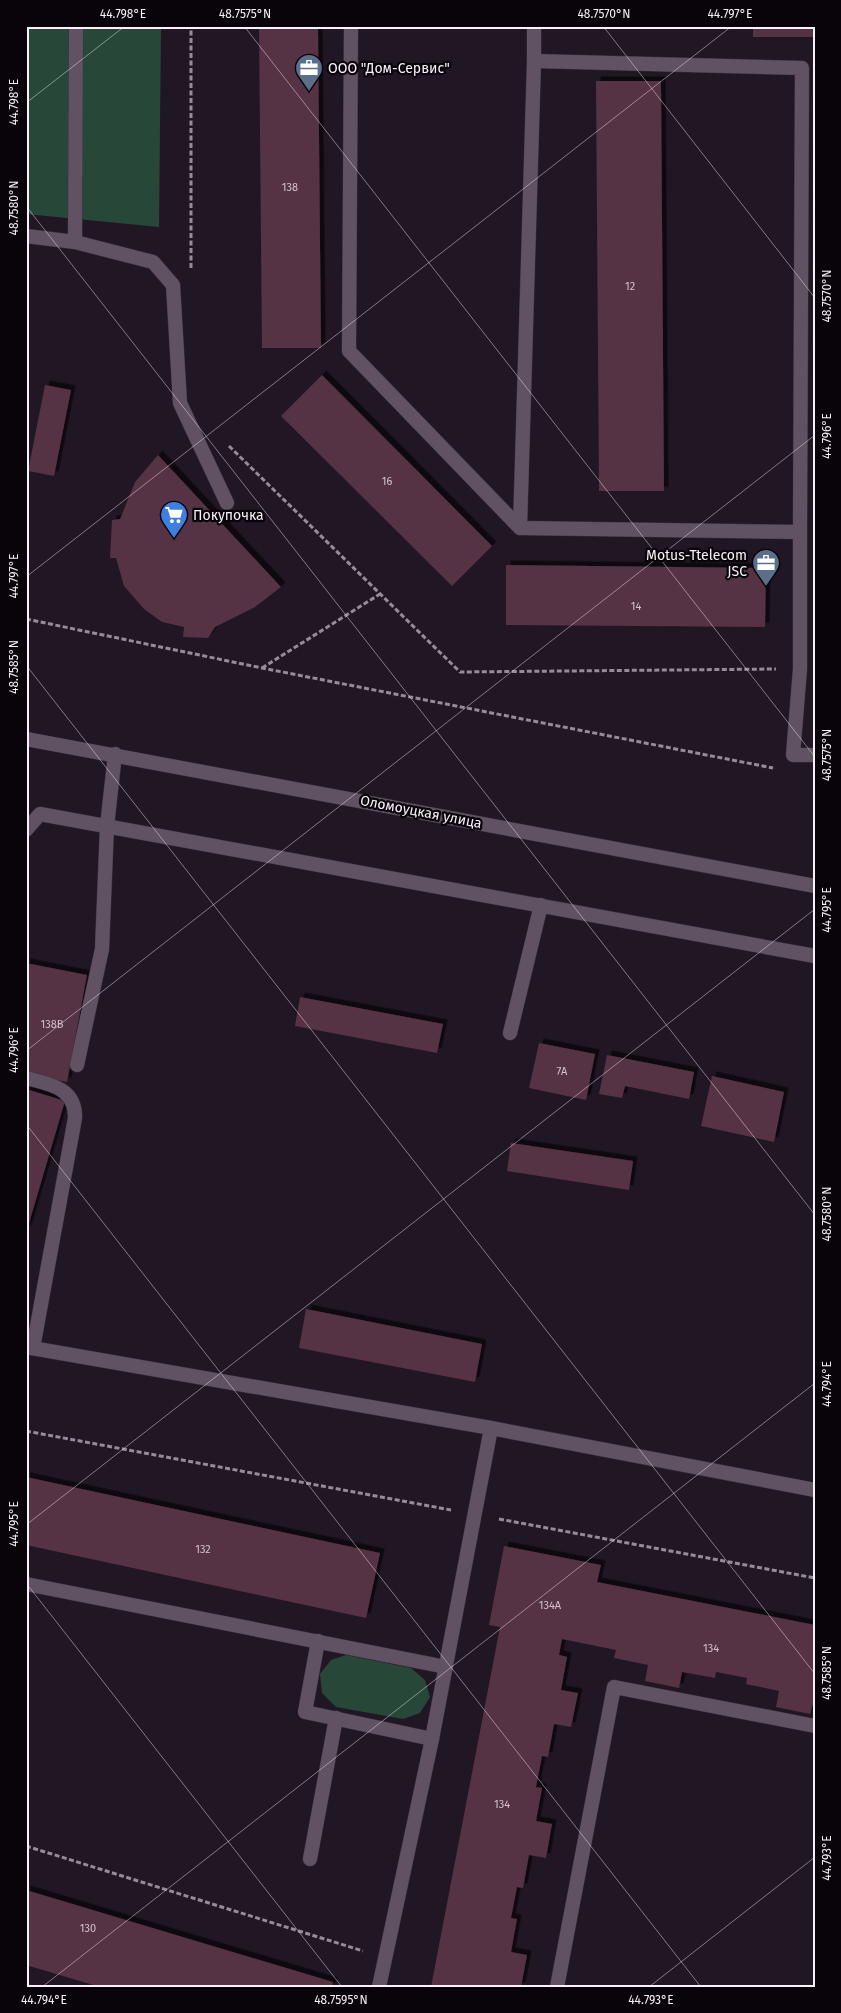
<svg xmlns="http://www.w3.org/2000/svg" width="841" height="2013" viewBox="0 0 841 2013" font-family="'Fira Sans',sans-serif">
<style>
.green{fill:#274838}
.building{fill:#563144;filter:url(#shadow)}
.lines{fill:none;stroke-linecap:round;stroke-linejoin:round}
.service-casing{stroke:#3b333d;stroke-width:15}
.minor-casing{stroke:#3b333d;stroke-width:15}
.tertiary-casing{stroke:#3b333d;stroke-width:15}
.path{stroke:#968c99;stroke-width:3;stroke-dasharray:5 2.5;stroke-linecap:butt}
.service{stroke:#605163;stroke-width:14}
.minor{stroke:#605163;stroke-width:14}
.tertiary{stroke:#605163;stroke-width:14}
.ticks{fill:none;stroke:#faf1fc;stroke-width:1;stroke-opacity:0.45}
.labels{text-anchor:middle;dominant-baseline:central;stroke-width:4.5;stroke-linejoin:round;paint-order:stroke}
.number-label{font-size:11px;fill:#d1c1ce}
.poi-label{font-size:14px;fill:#faf1fc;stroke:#080409;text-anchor:start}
.street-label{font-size:14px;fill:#faf1fc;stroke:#080409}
.neatline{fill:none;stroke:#faf1fc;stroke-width:2}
.ticks-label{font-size:12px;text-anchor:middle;fill:#faf1fc}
</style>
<defs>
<filter id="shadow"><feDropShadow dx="4.5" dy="-4.5" stdDeviation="0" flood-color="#0009"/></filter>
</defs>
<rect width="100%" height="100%" fill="#211624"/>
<g class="green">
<path d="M26,26H161L159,227L26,214Z"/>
<path d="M346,1655L411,1668L425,1680L430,1697L420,1713L403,1719L336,1707L322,1693L320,1674L331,1660Z"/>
</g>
<g class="building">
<path d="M259,26H318L321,348H262Z"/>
<rect x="753" y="26" width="62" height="11"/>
<path d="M596,81H661L664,491H599Z"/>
<path d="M322,375L492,546L452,586L281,416Z"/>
<path d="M45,385L71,390L54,476L28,471Z"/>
<path d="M158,455L281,587L255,607L215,627L208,638L183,637L184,627L162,622L144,609L124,586L116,558H110L112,520L120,519L135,482Z"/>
<path d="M506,565L766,568L765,627L506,625Z"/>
<path d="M26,963L87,975L67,1082L26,1074Z"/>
<path d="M300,997L443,1024L437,1053L295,1026Z"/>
<path d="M539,1043L595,1054L586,1100L529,1088Z"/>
<path d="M607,1055L694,1072L689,1099L625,1086L622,1098L599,1094Z"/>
<path d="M712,1076L784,1092L774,1142L701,1126Z"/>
<path d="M26,1089L65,1101L27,1230H26Z"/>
<path d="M511,1143L633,1161L629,1190L507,1171Z"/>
<path d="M306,1309L482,1344L475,1382L299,1348Z"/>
<path d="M26,1477L380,1553L366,1618L26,1545Z"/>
<path d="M504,1546L601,1565L597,1582L815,1625V1697L810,1714L776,1707L779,1691L746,1684L747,1678L716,1672L715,1678L682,1672L679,1688L645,1681L648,1665L614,1658L616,1650L562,1639L559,1655L567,1657L561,1690L578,1693L571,1727L554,1724L548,1757L542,1756L536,1787L542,1788L536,1821L552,1824L546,1858L529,1855L523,1888L517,1887L511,1918L517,1919L511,1952L527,1955L521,1987H431L500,1627L489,1625Z"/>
<path d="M26,1890L333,1982L332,1987H100L26,1965Z"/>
</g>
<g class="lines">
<defs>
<g id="service">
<path d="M351,26L349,351L520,528L800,532V669L793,755H815"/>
<path d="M534,26V61L802,68L800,532"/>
<path d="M26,236L75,242L76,26"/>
<path d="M75,242L153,262L173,285L180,403L227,503"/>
<path d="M520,528L534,61"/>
<path d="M26,830L40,814L815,956"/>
<path d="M510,1033L541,905"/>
<path d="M77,1065L102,949L107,826L115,754"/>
<path d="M26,1078C50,1084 76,1088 75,1118L33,1348"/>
<path d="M26,1584L446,1667"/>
<path d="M318,1641L305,1712L432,1739"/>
<path d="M310,1859L336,1718"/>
<path d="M379,1987L432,1739L491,1428"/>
<path d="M557,1987L614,1687L815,1726"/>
</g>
<path id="minor" d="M26,1347L491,1428L815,1490"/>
<path id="tertiary" d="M26,739L815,886"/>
</defs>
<use href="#service" class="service-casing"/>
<use href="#minor" class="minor-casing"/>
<use href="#tertiary" class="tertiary-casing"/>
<g class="path">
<path d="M191,268V26"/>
<path d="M229,446L460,672L776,669"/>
<path d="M26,619L262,668L773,768"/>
<path d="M262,668L380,594"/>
<path d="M26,1431L451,1510"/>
<path d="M499,1519L815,1578"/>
<path d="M26,1846L363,1951"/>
</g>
<use href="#service" class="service"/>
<use href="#minor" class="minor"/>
<use href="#tertiary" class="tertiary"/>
</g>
<path class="ticks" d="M244,26L815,757M603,26L815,298M26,103L125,26M26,206L815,1215M26,577L732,26M26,665L815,1674M26,1051L815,435M26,1124L701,1987M26,1525L815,909M26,1583L342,1987M42,1987L815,1383M649,1987L815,1857"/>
<defs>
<symbol id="office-pin" viewBox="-11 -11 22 30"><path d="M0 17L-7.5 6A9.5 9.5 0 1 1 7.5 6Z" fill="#5c6f8a" stroke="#080409"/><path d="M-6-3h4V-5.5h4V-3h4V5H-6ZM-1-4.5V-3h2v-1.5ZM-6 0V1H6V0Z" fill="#fff"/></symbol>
<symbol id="supermarket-pin" viewBox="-11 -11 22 30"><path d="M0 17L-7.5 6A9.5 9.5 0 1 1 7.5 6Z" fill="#3f7fe0" stroke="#080409"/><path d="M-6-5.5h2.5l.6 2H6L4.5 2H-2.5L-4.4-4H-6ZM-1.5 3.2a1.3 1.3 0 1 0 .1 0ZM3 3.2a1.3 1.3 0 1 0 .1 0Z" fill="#fff"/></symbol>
</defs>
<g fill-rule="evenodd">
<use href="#office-pin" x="293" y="52" width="32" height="43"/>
<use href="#supermarket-pin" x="158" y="499" width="32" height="43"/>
<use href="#office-pin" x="750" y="547" width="32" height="43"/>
</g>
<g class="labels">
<g class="number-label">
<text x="290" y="187">138</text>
<text x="630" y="286">12</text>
<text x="387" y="481">16</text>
<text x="636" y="606">14</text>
<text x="52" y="1024">138В</text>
<text x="562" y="1071">7А</text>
<text x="203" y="1549">132</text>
<text x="550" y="1605">134А</text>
<text x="711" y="1648">134</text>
<text x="502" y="1804">134</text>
<text x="88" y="1928">130</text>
</g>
<g class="poi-label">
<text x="328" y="68">ООО "Дом-Сервис"</text>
<text x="193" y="515">Покупочка</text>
<text x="747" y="555" text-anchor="end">Motus-Ttelecom<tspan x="747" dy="16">JSC</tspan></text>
</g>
<g class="street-label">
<text transform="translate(421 812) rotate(11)">Оломоуцкая улица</text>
</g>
</g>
<rect width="841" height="2013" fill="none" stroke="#080409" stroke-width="55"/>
<rect x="28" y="28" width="786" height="1958" class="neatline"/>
<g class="ticks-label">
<text x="123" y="18">44.798°E</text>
<text x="245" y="18">48.7575°N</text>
<text x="604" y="18">48.7570°N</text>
<text x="730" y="18">44.797°E</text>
<text transform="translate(14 102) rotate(-90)" y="4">44.798°E</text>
<text transform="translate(14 208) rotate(-90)" y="4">48.7580°N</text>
<text transform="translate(827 296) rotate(-90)" y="4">48.7570°N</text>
<text transform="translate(827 436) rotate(-90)" y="4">44.796°E</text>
<text transform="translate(14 576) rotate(-90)" y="4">44.797°E</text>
<text transform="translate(14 667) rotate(-90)" y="4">48.7585°N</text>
<text transform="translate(827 755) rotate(-90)" y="4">48.7575°N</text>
<text transform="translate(827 910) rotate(-90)" y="4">44.795°E</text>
<text transform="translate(14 1050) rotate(-90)" y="4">44.796°E</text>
<text transform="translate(827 1214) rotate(-90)" y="4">48.7580°N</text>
<text transform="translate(827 1384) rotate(-90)" y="4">44.794°E</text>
<text transform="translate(14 1524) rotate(-90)" y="4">44.795°E</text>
<text transform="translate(827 1673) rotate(-90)" y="4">48.7585°N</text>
<text transform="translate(827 1858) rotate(-90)" y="4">44.793°E</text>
<text x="44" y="2004">44.794°E</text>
<text x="341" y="2004">48.7595°N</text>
<text x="651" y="2004">44.793°E</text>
</g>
</svg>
